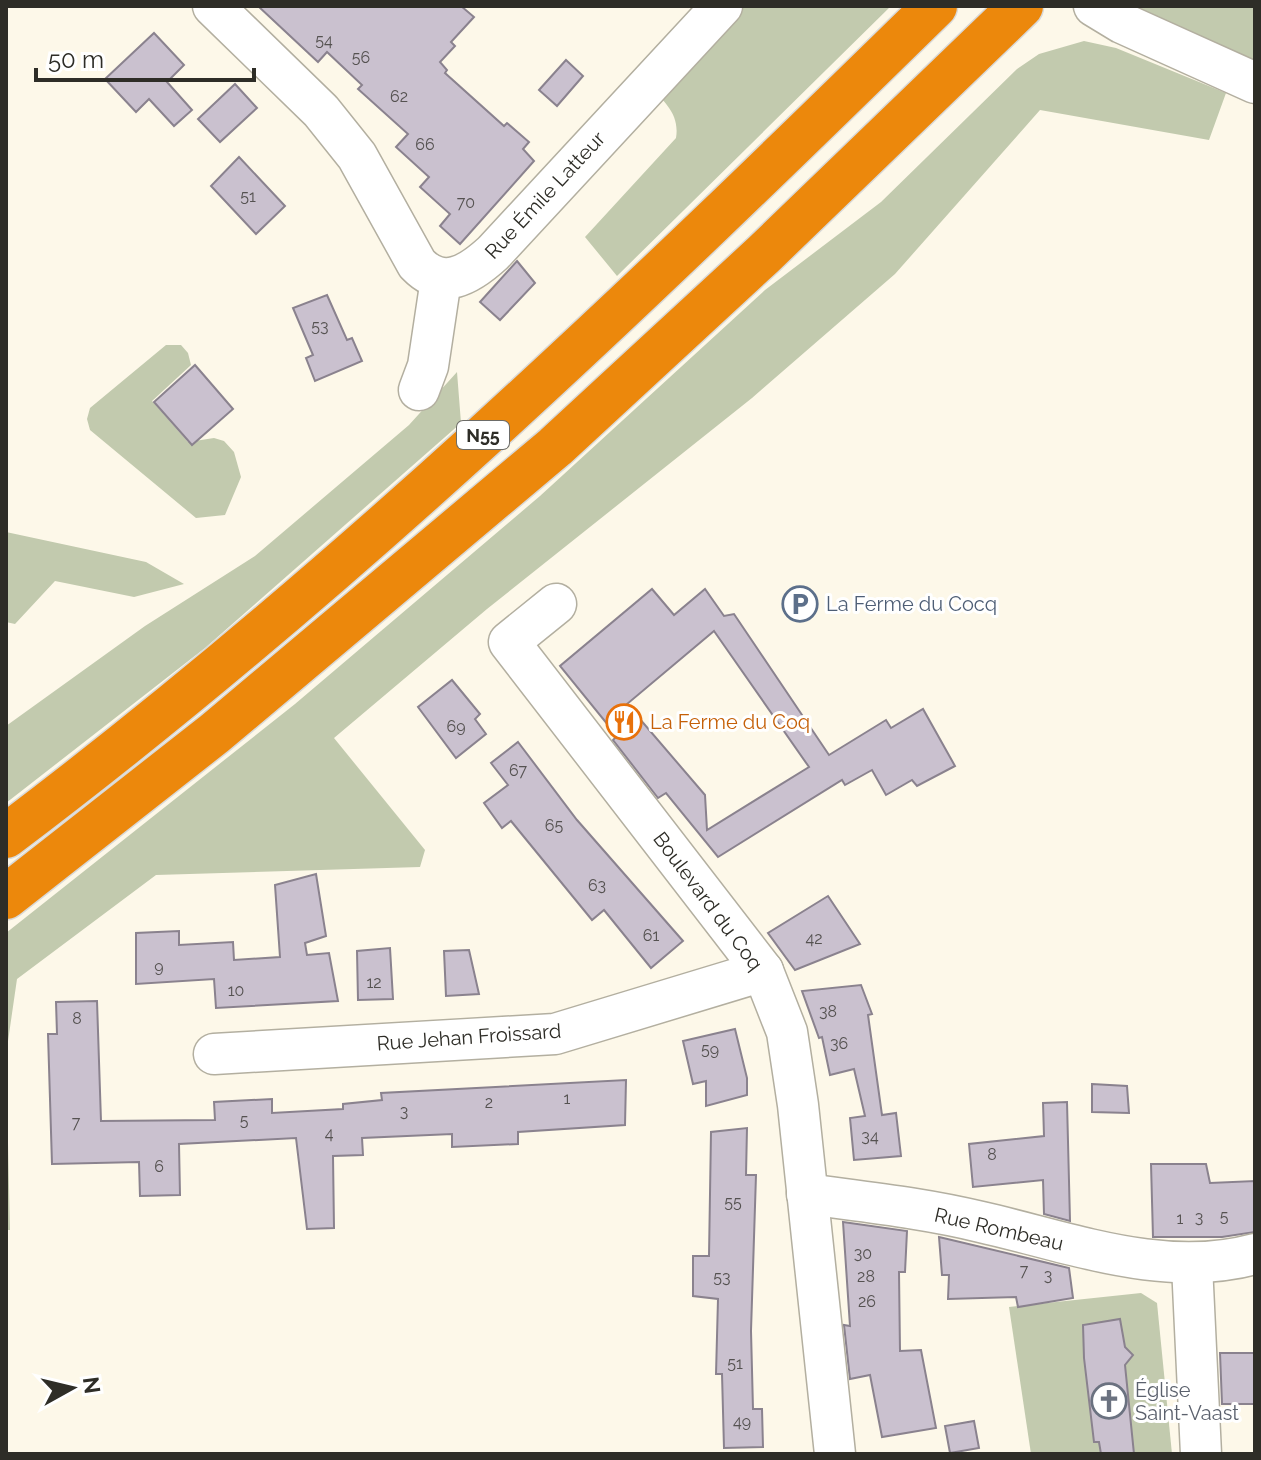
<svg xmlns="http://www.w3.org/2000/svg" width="1261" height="1460" viewBox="0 0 1261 1460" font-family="Raleway,sans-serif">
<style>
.green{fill:#c2caae}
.building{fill:#cac1cf;stroke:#8a828e;stroke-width:2;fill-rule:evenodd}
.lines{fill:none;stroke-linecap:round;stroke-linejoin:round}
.minor-casing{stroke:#b3afa0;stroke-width:43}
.highway-casing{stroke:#d9d9d8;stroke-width:47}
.minor{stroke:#fff;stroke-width:40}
.highway{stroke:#ec880c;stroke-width:44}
.labels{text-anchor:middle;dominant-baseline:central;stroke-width:6;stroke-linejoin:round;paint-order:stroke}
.number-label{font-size:16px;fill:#555251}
.shield{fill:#fff;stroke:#6d6c68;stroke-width:2}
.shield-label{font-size:18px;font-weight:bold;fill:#2e2d27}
.street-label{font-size:20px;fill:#2e2d27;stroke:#fff}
.service-label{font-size:20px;fill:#4e5e75;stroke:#fff;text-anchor:start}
.food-label{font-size:20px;fill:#c56008;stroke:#fff;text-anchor:start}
.worship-label{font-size:20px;fill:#5b616d;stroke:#fff;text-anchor:start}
</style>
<rect width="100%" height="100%" fill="#fdf8e9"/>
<g class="green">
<path d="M734,6H891L617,276L585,237L676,138C680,114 664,101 648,85Z"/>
<path d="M1128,6H1255V64Z"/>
<path d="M1084,41L1116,48L1226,93L1209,140L1040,110L895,274L752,398L487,609L334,738L425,850L420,867L156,875L17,979L6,1055L10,1230H6V933L295,704L540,496L765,290L881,202L1017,69L1039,54Z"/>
<path d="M166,345H181L188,353L191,365L152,401L188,442L214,438L224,441L234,452L241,477L225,515L196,518L90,430L87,419L90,408Z"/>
<path d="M457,372L461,423L205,648L6,803V726L145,626L255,556L409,425Z"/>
<path d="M6,532L146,562L184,584L134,597L55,581L15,624L6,622Z"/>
<path d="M1141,1293L1157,1303L1172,1454H1031L1009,1307Z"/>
</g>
<g class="building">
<path d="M258,6H461L474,17L451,42L455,46L440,62L447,70L445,73L504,126L507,123L529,142L523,149L534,161L460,244L440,226L450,214L420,187L429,177L396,147L408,134L358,89L362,85L327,52L318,62Z"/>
<path d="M154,33L184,65L167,82L192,110L174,126L149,99L136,112L105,79Z"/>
<path d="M566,60L583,76L557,106L539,90Z"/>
<path d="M235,84L257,108L220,142L198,119Z"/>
<path d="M239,157L285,206L256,234L211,186Z"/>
<path d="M517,261L535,283L500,320L480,302Z"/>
<path d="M327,295L347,340L352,338L362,361L315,381L306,358L313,355L293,308Z"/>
<path d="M195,365L233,409L192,445L154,402Z"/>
<path d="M652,589L674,615L705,589L724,616L734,614L829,755L886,720L891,728L923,709L955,766L917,786L912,780L886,795L872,770L845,785L842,780L718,857L666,793L658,798L613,740L617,736L560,666ZM714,631L809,767L707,830L705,795L627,704Z"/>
<path d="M452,680L480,714L475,719L486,734L456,758L418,707Z"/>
<path d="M518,742L577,820L683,941L651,968L604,910L592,920L511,821L502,828L484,803L508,785L491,763Z"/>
<path d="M316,874L326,936L305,943L307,955L329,953L338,1001L216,1008L214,979L136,984V933L179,931V945L233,942L234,960L280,957L275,885Z"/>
<path d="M828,896L860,944L795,970L768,933Z"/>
<path d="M390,948L393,999L358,1000L357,951Z"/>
<path d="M469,950L479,994L446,996L444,951Z"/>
<path d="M861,985L872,1014L868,1015L882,1115L896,1113L901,1156L854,1160L850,1118L865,1116L854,1069L830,1075L822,1037L819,1038L802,991Z"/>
<path d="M97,1001L101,1121L215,1120L214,1102L272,1099V1113L343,1109V1104L382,1100L381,1093L626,1080L625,1125L518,1132V1144L452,1147V1134L362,1138L363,1155L333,1156L334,1228L307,1229L296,1138L179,1144L180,1195L140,1196L139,1162L52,1164L48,1034H57L56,1002Z"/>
<path d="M735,1029L747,1078V1095L706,1106V1081L693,1084L683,1041Z"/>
<path d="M1092,1084L1127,1086L1129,1113L1092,1112Z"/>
<path d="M1067,1102L1070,1221L1044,1214L1043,1180L973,1187L969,1144L1044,1136L1043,1103Z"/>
<path d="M747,1128L746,1175H756L751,1331L753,1409H762L763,1447L724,1448L722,1374H716L718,1299L693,1296V1256H709L711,1132Z"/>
<path d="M1151,1164H1206L1210,1183L1255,1181V1232L1222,1237H1153Z"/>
<path d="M843,1222L907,1231L905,1272H899L900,1351L921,1350L936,1428L882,1437L870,1375L850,1379L844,1325L850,1326Z"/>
<path d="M939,1237L1069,1268L1073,1298L1018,1307L1016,1297L948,1299L949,1275H942Z"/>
<path d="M1120,1319L1125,1347L1133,1355L1125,1365L1134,1454H1101L1099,1442H1094L1084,1358L1083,1325Z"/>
<path d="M1220,1353H1255V1404H1222Z"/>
<path d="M974,1421L979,1448L950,1453L945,1426Z"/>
</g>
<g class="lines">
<defs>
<g id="minor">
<path d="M213,6L321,111L357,156L417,264C443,291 469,275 493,253L722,6"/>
<path d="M1094,6L1122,23L1255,83"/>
<path d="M419,390L428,366L441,279"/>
<path d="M556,604L509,642L763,971L787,1032L798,1105L835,1454"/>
<path d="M214,1054L555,1034L763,971"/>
<path d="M807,1194C865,1202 924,1208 981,1222C1070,1242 1163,1279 1255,1254"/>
<path d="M1192,1265L1201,1454"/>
</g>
<g id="highway">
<path d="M6,836C338,586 639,296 935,6"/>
<path d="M6,897L215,733L555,447L764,254L1021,6"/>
</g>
</defs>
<use href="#minor" class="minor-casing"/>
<use href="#highway" class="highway-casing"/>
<use href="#minor" class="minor"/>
<use href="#highway" class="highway"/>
</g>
<defs>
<symbol id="parking-ring" viewBox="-11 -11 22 22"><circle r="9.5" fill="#fff" stroke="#5c6f8a" stroke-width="1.5"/><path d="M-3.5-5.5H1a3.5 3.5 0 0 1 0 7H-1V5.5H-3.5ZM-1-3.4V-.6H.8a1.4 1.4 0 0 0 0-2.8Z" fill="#5c6f8a"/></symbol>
<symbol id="restaurant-ring" viewBox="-11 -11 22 22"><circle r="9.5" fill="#fff" stroke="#e8710a" stroke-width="1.5"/><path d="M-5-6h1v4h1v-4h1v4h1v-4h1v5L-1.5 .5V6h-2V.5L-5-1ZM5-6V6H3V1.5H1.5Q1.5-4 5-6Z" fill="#e8710a"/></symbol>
<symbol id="church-ring" viewBox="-11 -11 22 22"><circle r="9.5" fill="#fff" stroke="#6b7280" stroke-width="1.5"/><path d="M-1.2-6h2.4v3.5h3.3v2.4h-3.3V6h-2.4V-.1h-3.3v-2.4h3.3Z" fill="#6b7280"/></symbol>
</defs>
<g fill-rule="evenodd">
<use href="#parking-ring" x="780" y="584" width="40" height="40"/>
<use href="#restaurant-ring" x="604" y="702" width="40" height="40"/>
<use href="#church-ring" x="1089" y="1381" width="40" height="40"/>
</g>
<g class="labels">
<g class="number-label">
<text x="324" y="40">54</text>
<text x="361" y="57">56</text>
<text x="399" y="96">62</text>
<text x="425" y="144">66</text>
<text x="248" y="196">51</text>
<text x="466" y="202">70</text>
<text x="320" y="326">53</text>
<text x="456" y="726">69</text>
<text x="518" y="770">67</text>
<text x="554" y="825">65</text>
<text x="597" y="885">63</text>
<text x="651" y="935">61</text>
<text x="814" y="938">42</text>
<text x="159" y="966">9</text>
<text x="374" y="982">12</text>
<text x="236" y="990">10</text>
<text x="828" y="1011">38</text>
<text x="77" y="1018">8</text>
<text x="839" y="1043">36</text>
<text x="710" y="1049">59</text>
<text x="567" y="1098">1</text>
<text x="489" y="1102">2</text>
<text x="404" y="1111">3</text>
<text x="244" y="1120">5</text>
<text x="76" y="1122">7</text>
<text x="329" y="1133">4</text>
<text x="870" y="1136">34</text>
<text x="992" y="1154">8</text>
<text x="159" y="1166">6</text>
<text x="733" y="1202">55</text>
<text x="1224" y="1216">5</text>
<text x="1199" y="1217">3</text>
<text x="1180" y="1218">1</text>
<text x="863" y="1253">30</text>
<text x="1024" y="1270">7</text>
<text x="1048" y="1275">3</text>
<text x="866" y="1276">28</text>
<text x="722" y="1277">53</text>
<text x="867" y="1301">26</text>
<text x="735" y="1363">51</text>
<text x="742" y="1421">49</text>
</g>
<rect class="shield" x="457" y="421" width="52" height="28" rx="6"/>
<g class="shield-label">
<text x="483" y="435">N55</text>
</g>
<g class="street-label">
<text transform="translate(545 195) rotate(-47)">Rue Émile Latteur</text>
<text transform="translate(708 901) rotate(53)">Boulevard du Coq</text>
<text transform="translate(469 1037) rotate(-4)">Rue Jehan Froissard</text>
<text transform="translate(999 1229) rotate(13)">Rue Rombeau</text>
</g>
<g class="service-label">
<text x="826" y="604">La Ferme du Cocq</text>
</g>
<g class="food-label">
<text x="650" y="722">La Ferme du Coq</text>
</g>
<g class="worship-label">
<text x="1135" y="1390">Église<tspan x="1135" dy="23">Saint-Vaast</tspan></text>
</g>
</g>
<rect width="1261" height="1460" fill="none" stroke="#2e2d27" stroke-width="16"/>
<g transform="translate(72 1388) rotate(82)" stroke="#ffffff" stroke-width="6" paint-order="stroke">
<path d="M0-6L14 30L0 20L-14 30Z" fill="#2e2d27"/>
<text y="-12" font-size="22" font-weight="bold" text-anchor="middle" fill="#2e2d27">N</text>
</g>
<path d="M36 68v12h218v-12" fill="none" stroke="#2e2d27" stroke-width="4"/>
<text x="48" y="68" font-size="24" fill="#2e2d27" stroke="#ffffff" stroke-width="6" paint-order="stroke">50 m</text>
</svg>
